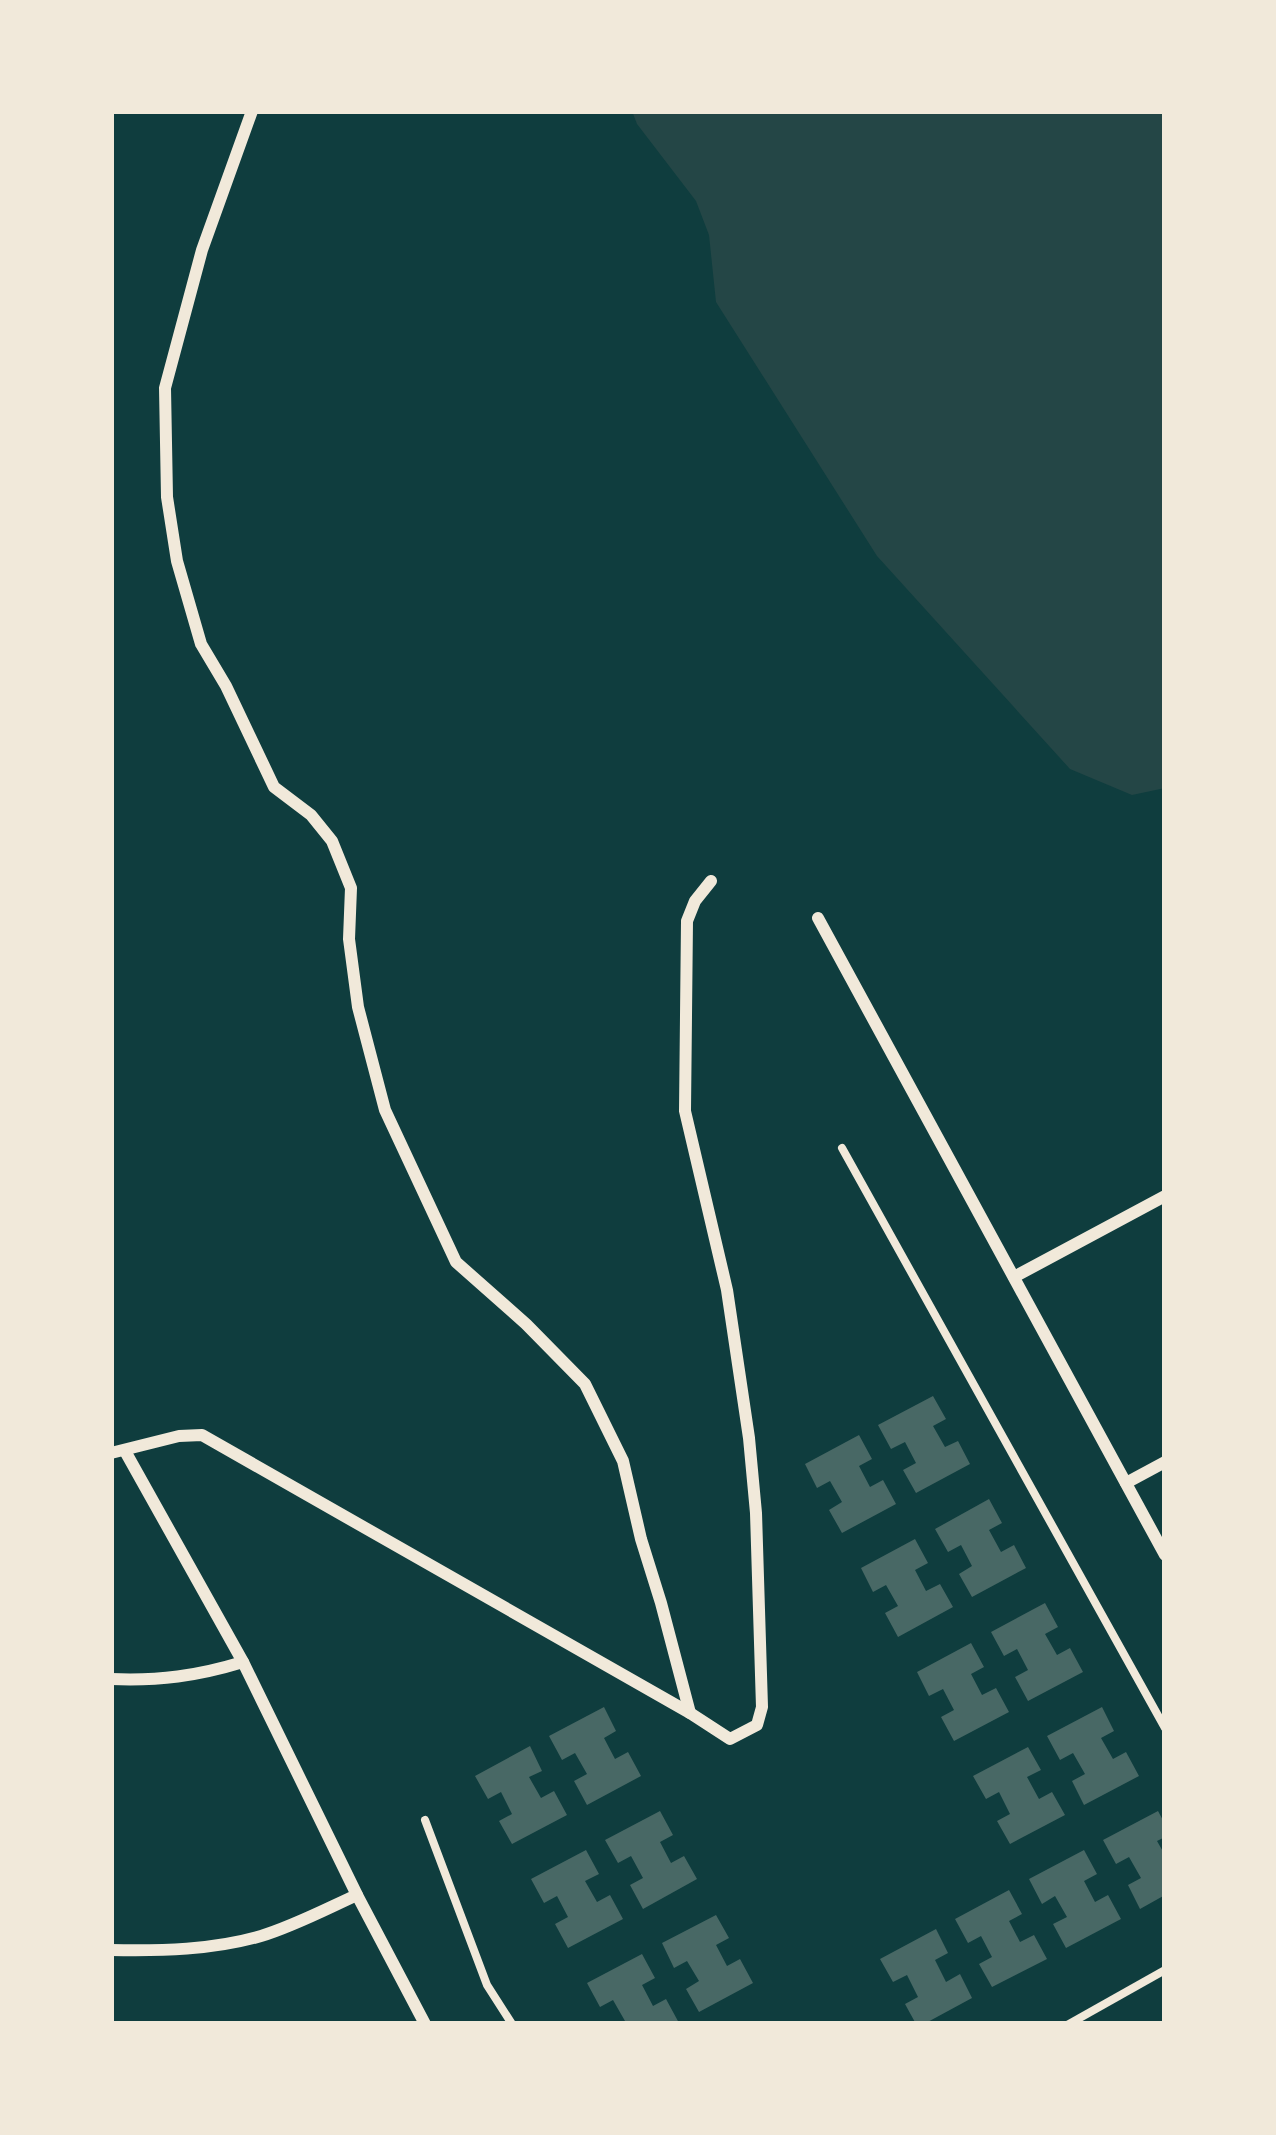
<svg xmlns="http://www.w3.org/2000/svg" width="1276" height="2135" viewBox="0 0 1276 2135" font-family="'Noto Sans',sans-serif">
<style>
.green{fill:#244646}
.building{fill:#486865}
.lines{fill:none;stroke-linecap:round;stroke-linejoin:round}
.service{stroke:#f1e9da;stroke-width:8}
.minor{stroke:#f1e9da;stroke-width:12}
</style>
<rect width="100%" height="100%" fill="#0f3d3e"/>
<path class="green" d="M632,111H1165V788L1132,795L1070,769L877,556L716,302L709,235L696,201L637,124Z"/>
<g class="building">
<path d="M933,1396L946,1419L933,1426L945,1447L958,1441L970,1464L916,1493L903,1470L916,1463L905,1442L891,1449L878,1425Z"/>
<path d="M859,1435L872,1459L859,1466L870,1487L883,1480L896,1504L842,1533L829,1510L842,1502L830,1481L817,1488L805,1464Z"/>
<path d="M989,1499L1002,1523L989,1530L1001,1552L1014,1545L1026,1568L972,1597L959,1574L972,1566L961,1545L948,1552L935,1529Z"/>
<path d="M915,1539L928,1563L915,1570L926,1591L940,1584L953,1607L898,1637L885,1613L898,1606L886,1585L873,1592L861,1568Z"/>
<path d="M1045,1603L1058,1627L1045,1634L1057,1655L1070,1648L1083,1672L1028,1701L1015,1677L1028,1670L1017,1649L1004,1656L991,1632Z"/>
<path d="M971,1643L984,1667L971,1674L982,1695L996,1688L1009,1712L954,1741L941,1717L954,1710L943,1689L929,1696L917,1672Z"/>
<path d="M604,1707L616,1731L604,1738L615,1759L628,1752L641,1776L587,1805L574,1781L587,1774L575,1753L562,1760L549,1736Z"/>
<path d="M1102,1707L1114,1731L1101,1738L1113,1759L1126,1752L1139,1776L1084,1805L1072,1781L1085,1774L1073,1753L1060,1760L1047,1736Z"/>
<path d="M530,1746L542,1771L529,1777L541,1798L554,1791L567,1815L512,1844L499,1821L512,1814L501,1792L488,1799L475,1776Z"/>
<path d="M1028,1747L1041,1770L1027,1777L1039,1799L1052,1792L1065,1815L1010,1844L997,1821L1010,1814L999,1792L986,1799L973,1776Z"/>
<path d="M660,1811L673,1835L660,1842L671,1863L684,1856L697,1879L643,1909L630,1885L643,1878L631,1856L618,1863L605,1840Z"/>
<path d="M1158,1811L1165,1824V1837L1157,1841L1165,1855V1895L1140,1909L1128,1885L1141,1878L1129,1857L1116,1864L1103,1840Z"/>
<path d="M586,1850L599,1874L585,1881L597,1902L610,1895L623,1919L568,1948L555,1924L568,1917L557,1896L544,1903L531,1879Z"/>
<path d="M1084,1850L1097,1874L1084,1881L1095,1902L1108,1895L1121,1919L1066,1948L1053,1924L1067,1917L1055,1896L1042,1904L1029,1879Z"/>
<path d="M1009,1890L1022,1914L1009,1921L1020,1942L1034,1935L1047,1959L992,1987L979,1964L992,1957L981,1936L968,1943L955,1919Z"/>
<path d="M716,1915L729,1938L716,1945L727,1966L740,1959L753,1983L699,2012L686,1989L699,1981L687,1961L674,1968L662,1943Z"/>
<path d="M936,1929L948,1953L935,1960L946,1982L960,1974L972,1998L924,2024H916L905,2004L918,1997L907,1975L893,1982L880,1959Z"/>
<path d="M642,1954L655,1978L642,1985L653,2006L666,1999L679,2023L677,2024H619L625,2021L613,2000L600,2007L587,1983Z"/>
</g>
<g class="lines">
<g class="service">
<path d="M842,1148L1165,1728"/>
<path d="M425,1820L487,1985L512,2024"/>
<path d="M1069,2024L1165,1970"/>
</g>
<g class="minor">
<path d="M252,111L202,250L165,388L167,497L177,561L201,644L226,686L274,787L311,815L332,841L351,888L349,939L358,1007L385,1110L456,1262L526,1324L585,1384L623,1461L641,1539L661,1603L690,1713"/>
<path d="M818,918L1165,1555"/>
<path d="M1014,1277L1165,1196"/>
<path d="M125,1451L243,1662L357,1895L425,2024"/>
<path d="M111,1453L179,1436L202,1435L690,1713L730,1739L757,1725L762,1707L756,1513L749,1438L727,1290L685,1111L687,921L695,901L711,881"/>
<path d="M1126,1483L1165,1462"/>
<path d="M111,1679C159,1681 197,1676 243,1662"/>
<path d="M111,1950C161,1951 213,1950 261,1936C294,1926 326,1909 357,1895"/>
</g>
</g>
<rect width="1276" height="2135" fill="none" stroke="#f1e9da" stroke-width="228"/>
</svg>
